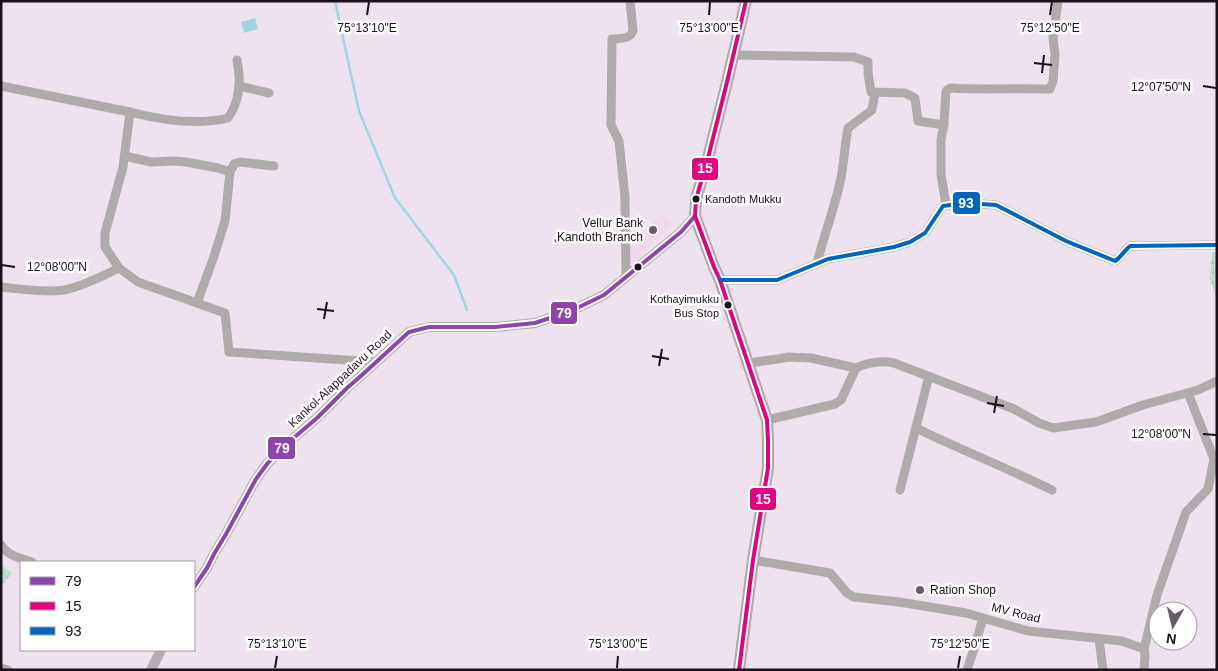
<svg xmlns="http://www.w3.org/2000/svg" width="1218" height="671" viewBox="0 0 1218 671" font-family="Arial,sans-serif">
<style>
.built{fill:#efd9ef}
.park{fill:url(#park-dots)}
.water{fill:#a1d5e4}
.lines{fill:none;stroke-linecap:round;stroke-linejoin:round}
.stream{stroke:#a1d5e4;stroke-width:2.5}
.minor{stroke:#afabab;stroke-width:9}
.major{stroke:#b4acaf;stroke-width:10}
.highway{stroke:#afa7ab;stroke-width:12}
.bus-1-casing{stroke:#fff;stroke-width:8}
.bus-2-casing{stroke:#fff;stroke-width:8}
.bus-3-casing{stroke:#fff;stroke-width:8}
.bus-1{stroke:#8e44ad;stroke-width:4}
.bus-2{stroke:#e5007d;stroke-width:4}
.bus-3{stroke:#0065bd;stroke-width:4}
.ticks{fill:none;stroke:#1a111a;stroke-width:2}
.bus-dot{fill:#1a111a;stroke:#fff;stroke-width:2}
.poi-dot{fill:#655a65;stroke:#fff;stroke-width:2}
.labels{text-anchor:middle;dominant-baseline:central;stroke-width:5;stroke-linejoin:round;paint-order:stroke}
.bus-label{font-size:11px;fill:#1a111a;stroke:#fff;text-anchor:start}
.poi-label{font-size:12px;fill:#1a111a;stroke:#fff;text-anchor:end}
.street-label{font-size:12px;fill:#1a111a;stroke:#fff}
.ticks-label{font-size:12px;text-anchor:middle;fill:#1a111a;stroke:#fff;stroke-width:5;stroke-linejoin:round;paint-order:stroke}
.line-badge{stroke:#fff;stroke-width:2}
.badge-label{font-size:14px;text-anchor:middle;font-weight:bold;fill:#fff}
</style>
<defs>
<pattern id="park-dots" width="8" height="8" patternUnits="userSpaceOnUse" patternTransform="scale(1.25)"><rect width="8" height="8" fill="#bfdcd0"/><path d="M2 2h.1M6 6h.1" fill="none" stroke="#a4bcb2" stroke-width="1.8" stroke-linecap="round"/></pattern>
</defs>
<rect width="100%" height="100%" fill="#efe2ef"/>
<path class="built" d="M662,214L672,223L657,240H655L652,245L634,262L628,264L626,247L634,245L635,248L636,247L644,238L642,236L647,230L652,229L654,227L651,225Z"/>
<g class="park">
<path d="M1217,252V301L1210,279L1212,253Z"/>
<path d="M1,565L12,573L4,583H1Z"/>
</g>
<path class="water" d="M255,18L258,29L244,33L241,22Z"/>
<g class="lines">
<path class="stream" d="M335,1L359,111L395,198L454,275L467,310"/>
<g class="minor">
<path d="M733,55L854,57L868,62V73L871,92L905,93L915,98L918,121L944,125"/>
<path d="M1,86L130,112L123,167L105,233V247L119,268L138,282L225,313L229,352L376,362"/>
<path d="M239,86L269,93"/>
<path d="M130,112C161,120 196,126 228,118C240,101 241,80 237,60"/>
<path d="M125,156L151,162L173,161L186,162L218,168L230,172"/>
<path d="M946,205L941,174V140L944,124L946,91L950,88C984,90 1017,88 1050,89L1053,81L1055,54L1053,38L1058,1"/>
<path d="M817,263C824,235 835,207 841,178C844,161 845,145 848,128L872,110L875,92"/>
<path d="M626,277L625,197L619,141L611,125L612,39C620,38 629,40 633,31L630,1"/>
<path d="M720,280H777L828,259L894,247L910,242L925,233L943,206L966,203L996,205L1066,241L1115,261C1121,257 1124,251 1130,246L1217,245"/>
<path d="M1,287C20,289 46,293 64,290C84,286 102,276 119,268"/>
<path d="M197,303L214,256L225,221L230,172L234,164L240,162L274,166"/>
<path d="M748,363L778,359L788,357L811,358L856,368"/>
<path d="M767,420L835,404L841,400L856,368C869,362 880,360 894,363L1014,409L1039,423L1053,428L1096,422L1143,405L1198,390L1217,381"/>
<path d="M916,428C961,450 1007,468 1052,490"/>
<path d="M900,490L929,376"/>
<path d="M1,545C8,556 20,558 32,562"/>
<path d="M753,560L830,573L837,581L847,593L854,597L899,602L966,613L1028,631L1122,641L1144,649L1145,656L1144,670"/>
<path d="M1099,639L1103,670"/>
<path d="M1144,649L1157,595L1186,512L1208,489L1214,459L1188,393"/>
<path d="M1,668L8,670"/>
<path d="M967,670L974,649L983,618"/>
</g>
<g class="major">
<path d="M194,587L207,568L214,554L226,534L256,479L267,464L283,447L317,418L347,388L362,375L409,332L429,327H495L535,323L571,311L604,295L681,232L695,216"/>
<path d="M151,670L161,650"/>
</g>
<path class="highway" d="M739,670L753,560L768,468V441L767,420L720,280L714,267L695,216L696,199L707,162L727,82L746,1"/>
<defs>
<path id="bus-1" d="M194,587L207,568L214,554L226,534L256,479L267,464L283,447L317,418L347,388L362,375L409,332L429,327H495L535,323L571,311L604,295L681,232L695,216"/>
<path id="bus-2" d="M739,670L753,560L768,468V441L767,420L720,280L714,267L695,216L696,199L707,162L727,82L746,1"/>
<path id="bus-3" d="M720,280H777L828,259L894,247L910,242L925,233L943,206L966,203L996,205L1066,241L1115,261C1121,257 1124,251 1130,246L1217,245"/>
</defs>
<use href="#bus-1" class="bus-1-casing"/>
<use href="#bus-2" class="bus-2-casing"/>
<use href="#bus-3" class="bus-3-casing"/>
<use href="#bus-1" class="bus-1"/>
<use href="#bus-2" class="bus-2"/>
<use href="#bus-3" class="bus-3"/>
</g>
<path class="ticks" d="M367,15L369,2M709,15L710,2M1050,15L1052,2M1034,63L1052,65M1042,73L1044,55M1203,86L1216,88M2,265L15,267M317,309L334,311M324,319L327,302M652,356L669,359M659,366L662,349M987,403L1004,406M994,413L997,396M1203,434L1216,435M275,668L277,656M617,668L618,656M958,668L960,656"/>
<g class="bus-dot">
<circle cx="696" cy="199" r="4.5"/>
<circle cx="638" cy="267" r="4.5"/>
<circle cx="728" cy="305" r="4.5"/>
</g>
<g class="poi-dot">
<circle cx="653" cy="230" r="5"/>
<circle cx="920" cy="590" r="5"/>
</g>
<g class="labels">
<g class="bus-label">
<text x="705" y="199">Kandoth Mukku</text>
<text x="719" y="299" text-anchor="end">Kothayimukku<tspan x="719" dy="14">Bus Stop</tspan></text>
</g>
<g class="poi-label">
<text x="643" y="223">Vellur Bank<tspan x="643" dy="14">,Kandoth Branch</tspan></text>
<text x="930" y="590" text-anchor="start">Ration Shop</text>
</g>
<g class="street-label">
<text transform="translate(340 379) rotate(-43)">Kankol-Alappadavu Road</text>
<text transform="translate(1016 613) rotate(14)">MV Road</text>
</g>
</g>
<g class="ticks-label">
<text x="367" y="32">75°13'10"E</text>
<text x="709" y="32">75°13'00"E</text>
<text x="1050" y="32">75°12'50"E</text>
<text x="1161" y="91">12°07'50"N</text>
<text x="57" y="271">12°08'00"N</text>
<text x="1161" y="438">12°08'00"N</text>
<text x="277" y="648">75°13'10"E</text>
<text x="618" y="648">75°13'00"E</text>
<text x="960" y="648">75°12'50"E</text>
</g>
<g class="line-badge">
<rect x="691" y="157" width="28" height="24" rx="5" fill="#e5007d"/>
<rect x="952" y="191" width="29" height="24" rx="5" fill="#0065bd"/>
<rect x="550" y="301" width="28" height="24" rx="5" fill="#8e44ad"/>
<rect x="267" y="436" width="29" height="24" rx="5" fill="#8e44ad"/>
<rect x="749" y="487" width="28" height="24" rx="5" fill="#e5007d"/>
</g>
<g class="badge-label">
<text x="705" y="173">15</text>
<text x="966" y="208">93</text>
<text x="564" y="318">79</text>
<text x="282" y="453">79</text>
<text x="763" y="504">15</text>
</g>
<rect width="1218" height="671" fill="none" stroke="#1a111a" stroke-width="5"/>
<rect x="20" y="561" width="175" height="90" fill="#ffffff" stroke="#a3a0a3"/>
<rect x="30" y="577" width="25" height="8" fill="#8e44ad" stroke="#a3a0a3"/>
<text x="65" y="586" font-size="15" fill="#1a111a">79</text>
<rect x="30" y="602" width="25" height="8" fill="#e5007d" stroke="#a3a0a3"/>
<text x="65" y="611" font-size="15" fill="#1a111a">15</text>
<rect x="30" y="627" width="25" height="8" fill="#0065bd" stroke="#a3a0a3"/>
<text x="65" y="636" font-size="15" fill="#1a111a">93</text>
<g transform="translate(1173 626) rotate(188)"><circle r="24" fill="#ffffff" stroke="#a3a0a3"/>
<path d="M0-4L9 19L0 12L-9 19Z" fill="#655a65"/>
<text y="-8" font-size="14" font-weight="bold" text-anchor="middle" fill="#1a111a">N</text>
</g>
</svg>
